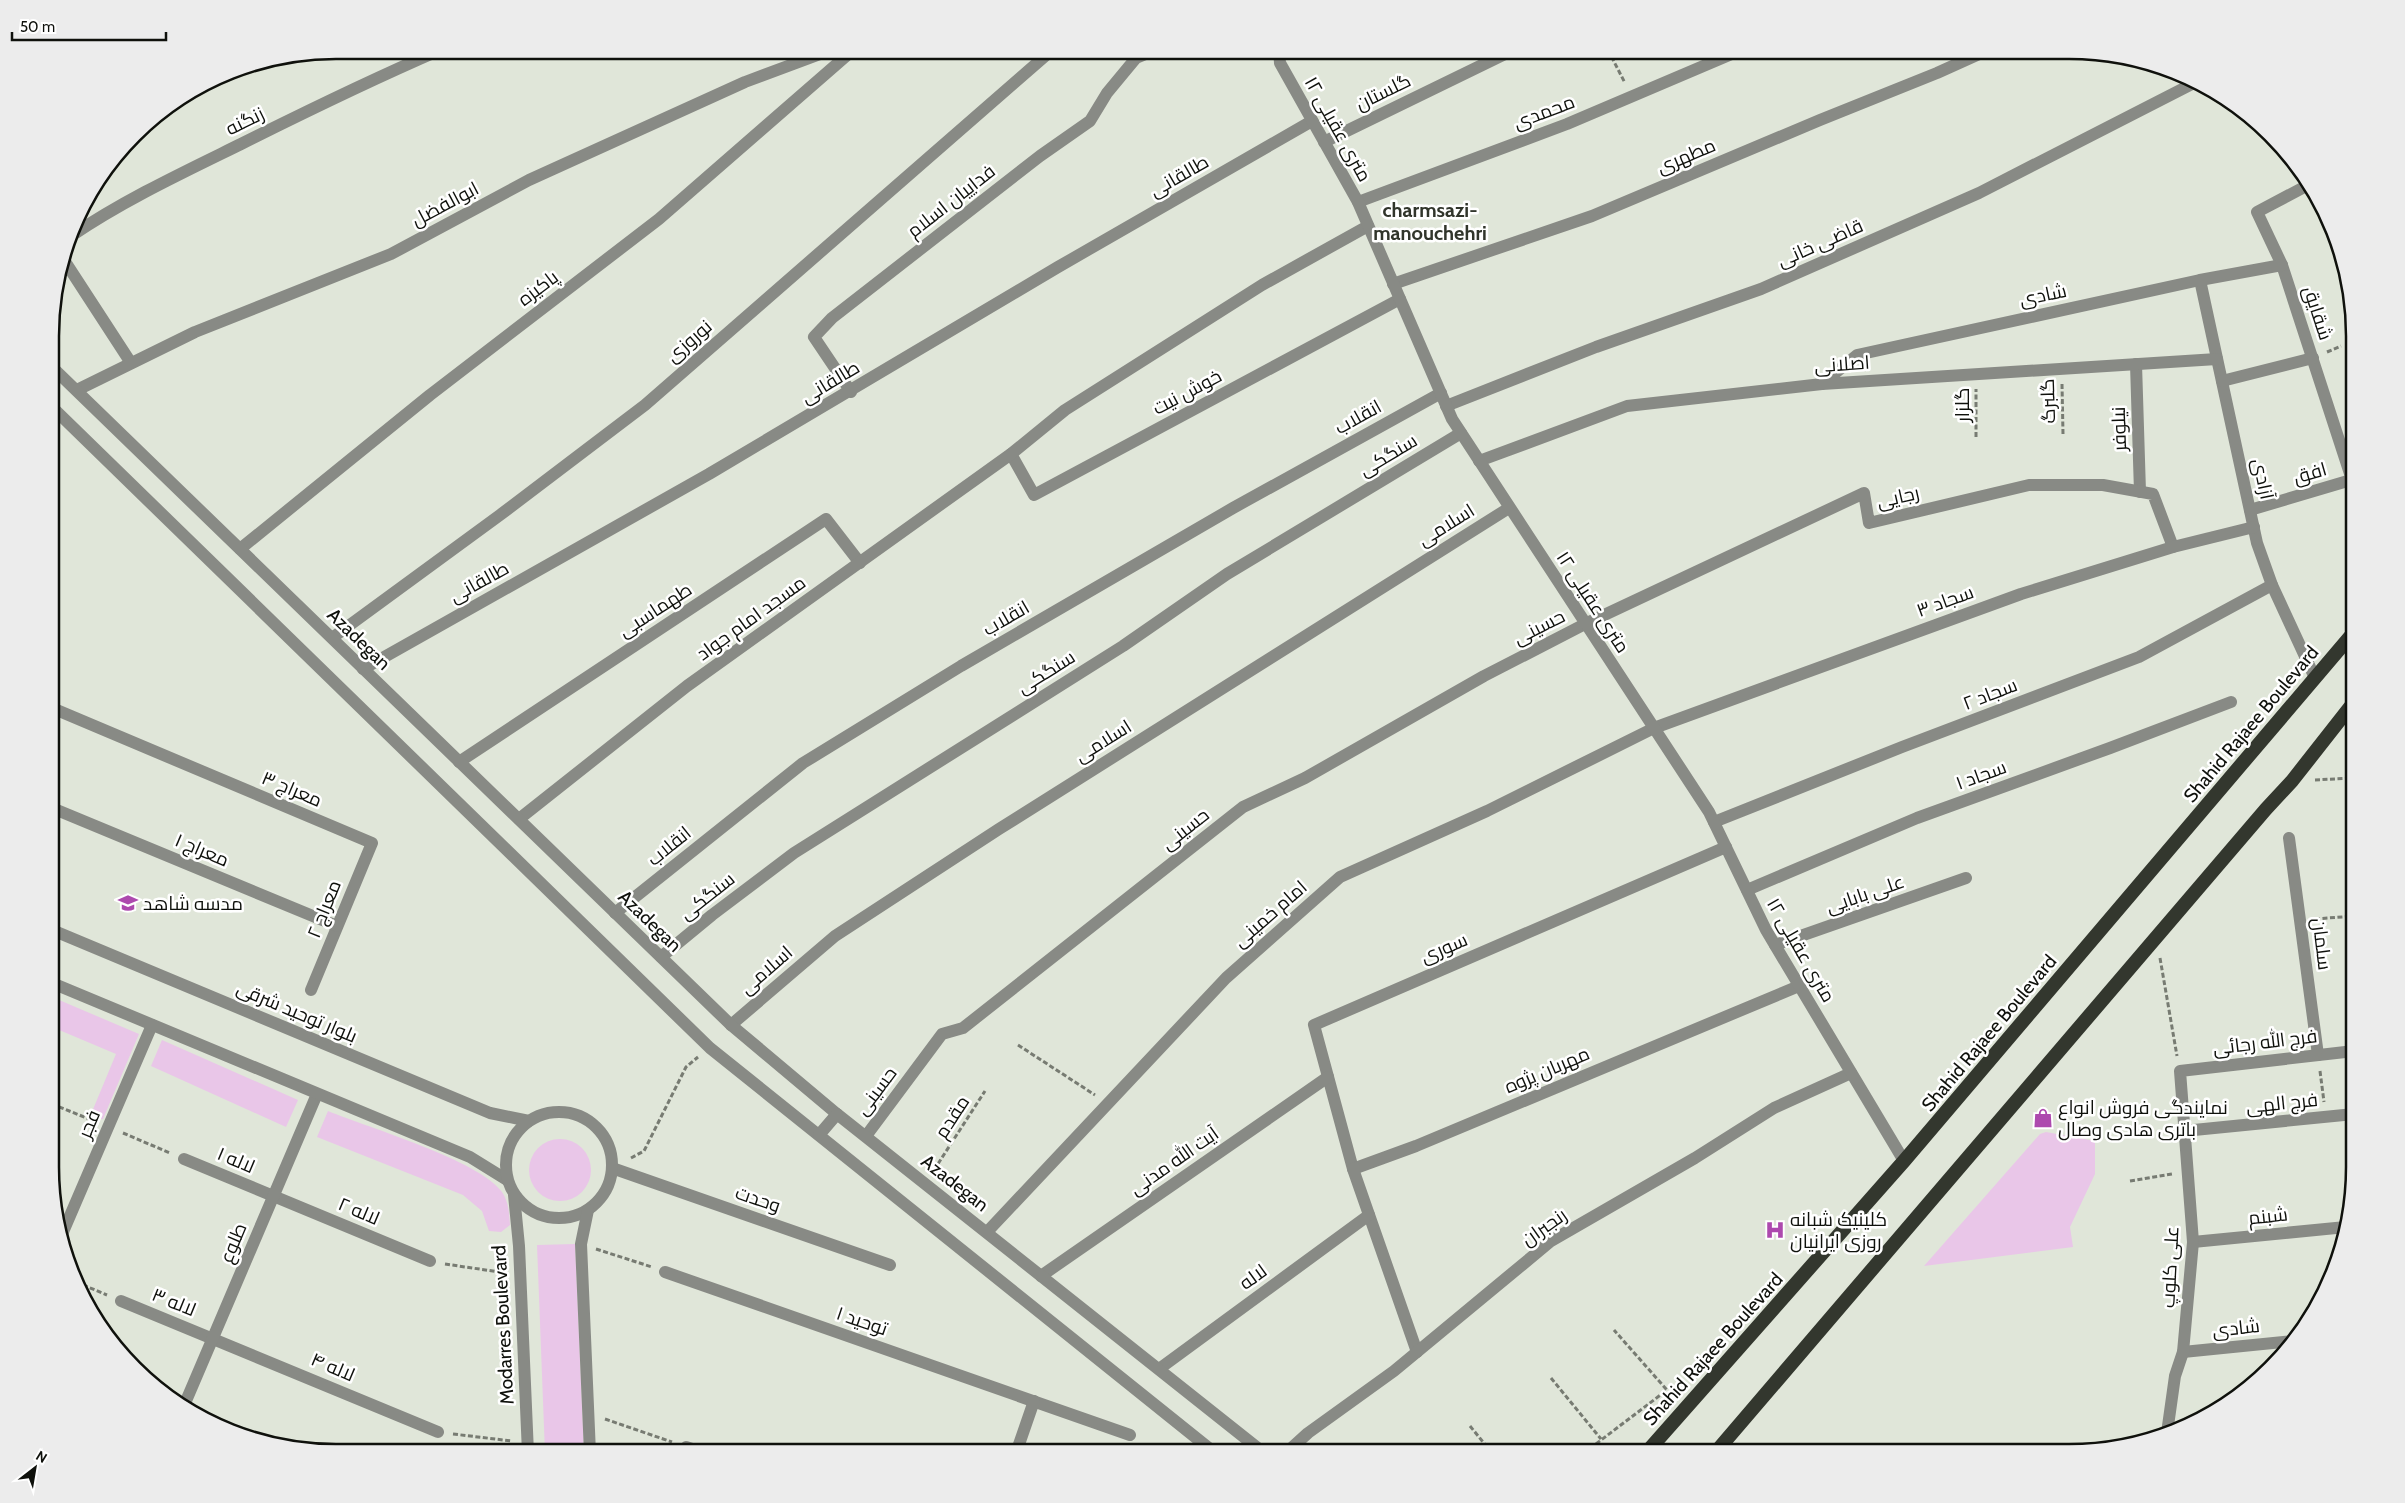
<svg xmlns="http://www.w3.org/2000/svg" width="2405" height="1503" viewBox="0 0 2405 1503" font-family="Cabin,Cairo,sans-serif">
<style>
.green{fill:#e9c6e8}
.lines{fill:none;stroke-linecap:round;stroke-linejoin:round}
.path{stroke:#777b72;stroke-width:3;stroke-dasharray:5 2.5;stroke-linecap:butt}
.minor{stroke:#888a85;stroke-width:12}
.tertiary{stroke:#888a85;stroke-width:12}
.trunk{stroke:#33372e;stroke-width:14}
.labels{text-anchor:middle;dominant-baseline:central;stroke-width:5;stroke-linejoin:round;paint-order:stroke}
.street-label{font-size:19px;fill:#0f110c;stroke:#fff}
.poi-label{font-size:19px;fill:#0f110c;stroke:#fff;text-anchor:start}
.neighbourhood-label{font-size:20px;font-weight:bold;fill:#31352b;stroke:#fff}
.rim{fill:none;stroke:#0f110c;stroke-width:2.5}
</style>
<rect width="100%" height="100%" fill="#e0e6d9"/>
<g class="green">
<path d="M52,997L139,1034L103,1119H89L116,1054L52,1027Z"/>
<path d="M162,1040L298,1100L286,1127L151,1066Z"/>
<path d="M328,1111C369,1128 479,1160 502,1192C509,1203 509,1213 510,1225L501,1232L489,1231L482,1211L463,1195L317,1137Z"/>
<path d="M2046,1132L2095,1141V1174L2070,1227L2073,1247L1924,1266L2040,1134Z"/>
<circle cx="560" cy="1170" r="31"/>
<path d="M575,1244L584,1453H545L537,1245Z"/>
</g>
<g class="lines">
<g class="path">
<path d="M1608,50L1625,83"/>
<path d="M2327,352L2341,346"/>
<path d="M2062,384L2063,434"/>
<path d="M1976,437V389"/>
<path d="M2315,780L2354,778"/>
<path d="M2315,919L2354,916"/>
<path d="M2160,958L2177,1056"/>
<path d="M1018,1045L1095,1095"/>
<path d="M2320,1071L2324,1102"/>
<path d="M52,1104L94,1121"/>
<path d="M123,1133L170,1153"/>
<path d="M631,1158L644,1151L686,1067L698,1057"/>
<path d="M934,1170L985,1091"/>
<path d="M2130,1181L2172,1174"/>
<path d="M596,1249L652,1267"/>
<path d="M445,1264L506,1273"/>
<path d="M76,1282L107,1295"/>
<path d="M1551,1378L1601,1439"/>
<path d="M605,1419L672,1442"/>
<path d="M1470,1426L1492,1453"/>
<path d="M453,1434L512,1441"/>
<path d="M1584,1453L1667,1390L1614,1330"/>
</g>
<g class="minor">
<path d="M1324,142L1513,50"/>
<path d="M2310,184L2257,212L2282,265L2354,486"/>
<path d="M1358,202L1567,124L1741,50"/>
<path d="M71,236C124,200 184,172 241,144C307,111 373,79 440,50"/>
<path d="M64,260L131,363"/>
<path d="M2200,280L2257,543L2272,585L2315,678"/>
<path d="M1393,284L1592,216L1820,120L1937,73L1988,50"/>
<path d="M2136,364L2140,492"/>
<path d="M2222,381L2313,358"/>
<path d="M1822,384L1857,355L2200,280L2282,265"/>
<path d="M77,390L195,332L391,254L529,180L745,82L831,50"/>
<path d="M851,392L814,337L832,318L1040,156L1090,121L1107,93L1136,58L1155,50"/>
<path d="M1446,406L1596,347L1761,289L1979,193L2194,83"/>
<path d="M1011,454L1034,495L1400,299"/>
<path d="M1479,461L1627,406L1822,384L2217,359"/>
<path d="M2250,510L2351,480"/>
<path d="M240,549L430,395L659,219L853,50"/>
<path d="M332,638L500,515L645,405L1052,50"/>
<path d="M363,669L709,474L1058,267L1312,121"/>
<path d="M52,708L372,843L311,990"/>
<path d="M459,762L826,519L860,563"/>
<path d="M52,808L337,926"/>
<path d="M519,819L687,686L1011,454L1065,410L1262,285L1368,226"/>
<path d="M1714,822L1902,747L2139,657L2272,585"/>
<path d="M2289,838L2318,1055"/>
<path d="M1747,890L1917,818L2110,748L2231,702"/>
<path d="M615,913L803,763L961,666L1233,508L1441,393"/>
<path d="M1775,945L1966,878"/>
<path d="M661,957L712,915L794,853L1123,646L1227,574L1461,433"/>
<path d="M731,1025L835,936L999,829L1509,508"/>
<path d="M2184,1131L2354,1114"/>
<path d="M866,1136L942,1034L963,1028L1243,807L1305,778L1484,676L1585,624L1864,493L1869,523L2029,485H2103L2153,494L2173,547"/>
<path d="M184,1159L430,1261"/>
<path d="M612,1168L890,1265"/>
<path d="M1353,1169L1314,1025L1726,847"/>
<path d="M987,1232L1226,978L1340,877L1487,811L1654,728L2021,594L2173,547L2254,527"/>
<path d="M60,1239L152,1025"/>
<path d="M2193,1242L2346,1227"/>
<path d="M665,1272L1130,1435"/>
<path d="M1041,1276L1328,1077"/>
<path d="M121,1301L438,1432"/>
<path d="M1417,1352L1353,1169L1416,1146L1799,986"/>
<path d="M2183,1352L2293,1341"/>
<path d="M1159,1369L1369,1215"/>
<path d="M183,1408L317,1094"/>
<path d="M2167,1433L2175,1376L2183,1352L2193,1242L2180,1071L2354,1051"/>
<path d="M686,1447L704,1453"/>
<path d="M1016,1453L1034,1401"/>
<path d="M1286,1453L1308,1433L1394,1371L1551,1241L1695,1158L1774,1108L1851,1073"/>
</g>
<g class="tertiary">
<path d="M1279,50L1280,63L1358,202L1452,419L1709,812L1766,930L1904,1161"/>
<path d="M52,367L731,1025L837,1114L1264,1453"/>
<path d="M52,407L710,1048L1215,1453"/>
<path d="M52,930L490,1113L529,1121"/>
<path d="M52,983L470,1157L507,1180"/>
<circle cx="559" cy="1165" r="53"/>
<path d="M819,1135L837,1114"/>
<path d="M514,1195L519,1246L528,1453"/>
<path d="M588,1210L581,1244L590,1453"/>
</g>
<g class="trunk">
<path d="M1646,1453L1904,1161L2354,632"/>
<path d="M1715,1453L2266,809L2292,781L2354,702"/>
</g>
</g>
<defs>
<symbol id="school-bare" viewBox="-9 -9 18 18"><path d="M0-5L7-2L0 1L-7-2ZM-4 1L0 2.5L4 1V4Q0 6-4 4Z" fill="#ad49ae" stroke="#fff" stroke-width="2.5" paint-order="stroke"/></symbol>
<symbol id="shop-bare" viewBox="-9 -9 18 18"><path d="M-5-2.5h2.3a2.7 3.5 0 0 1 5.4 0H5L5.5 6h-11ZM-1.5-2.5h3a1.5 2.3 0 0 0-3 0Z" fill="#ad49ae" stroke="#fff" stroke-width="2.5" paint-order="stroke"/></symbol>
<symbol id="hospital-bare" viewBox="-9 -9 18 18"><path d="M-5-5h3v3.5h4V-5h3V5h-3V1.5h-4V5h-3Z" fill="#ad49ae" stroke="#fff" stroke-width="2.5" paint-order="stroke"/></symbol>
</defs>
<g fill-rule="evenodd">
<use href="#school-bare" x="114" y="889" width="28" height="28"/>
<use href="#shop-bare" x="2029" y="1104" width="28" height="28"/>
<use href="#hospital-bare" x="1761" y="1216" width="28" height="28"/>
</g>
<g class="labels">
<g class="street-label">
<text transform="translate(1383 92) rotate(-26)">گلستان</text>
<text transform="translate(1544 112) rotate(-21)">محمدی</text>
<text transform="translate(245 121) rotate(-26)">زنگنه</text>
<text transform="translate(1338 129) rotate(61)">۱۲ متری عقیلی</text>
<text transform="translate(1686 156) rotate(-23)">مطهری</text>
<text transform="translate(1179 176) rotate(-30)">طالقانی</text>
<text transform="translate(951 201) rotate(-38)">فداییان اسلام</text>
<text transform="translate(445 204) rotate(-28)">ابوالفضل</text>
<text transform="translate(1820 243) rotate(-24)">قاضی خانی</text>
<text transform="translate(538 288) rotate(-37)">پاکیزه</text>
<text transform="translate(2043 295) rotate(-12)">شادی</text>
<text transform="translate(2318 313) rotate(72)">شقایق</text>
<text transform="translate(689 341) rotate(-41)">نوروزی</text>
<text transform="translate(1842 364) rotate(-4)">اصلانی</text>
<text transform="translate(830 382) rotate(-31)">طالقانی</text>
<text transform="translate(1187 392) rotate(-28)">خوش نیت</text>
<text transform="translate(2048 401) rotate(-92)">گلبرگ</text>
<text transform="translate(1962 405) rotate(-90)">گلزار</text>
<text transform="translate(1358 417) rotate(-29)">انقلاب</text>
<text transform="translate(2119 429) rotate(-92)">نیلوفر</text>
<text transform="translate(1388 455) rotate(-31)">سنگکی</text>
<text transform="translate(2310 473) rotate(-16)">افق</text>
<text transform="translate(2263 479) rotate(78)">آزادی</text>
<text transform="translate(1898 497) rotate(-13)">رجایی</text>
<text transform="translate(1446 525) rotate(-32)">اسلامی</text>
<text transform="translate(479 582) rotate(-29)">طالقانی</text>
<text transform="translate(1945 601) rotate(-20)">سجاد ۳</text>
<text transform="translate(1593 602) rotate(57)">۱۲ متری عقیلی</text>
<text transform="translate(655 610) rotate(-33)">طهماسبی</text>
<text transform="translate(751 618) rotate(-36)">مسجد امام جواد</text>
<text transform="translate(1006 618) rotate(-30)">انقلاب</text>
<text transform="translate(1539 627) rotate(-27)">حسینی</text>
<text transform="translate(359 639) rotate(44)">Azadegan</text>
<text transform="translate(1046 672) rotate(-32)">سنگکی</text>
<text transform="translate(1990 694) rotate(-21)">سجاد ۲</text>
<text transform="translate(2251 724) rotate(-50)">Shahid Rajaee Boulevard</text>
<text transform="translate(1103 741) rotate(-32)">اسلامی</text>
<text transform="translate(1981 775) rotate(-20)">سجاد ۱</text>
<text transform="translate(292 789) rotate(23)">معراج ۳</text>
<text transform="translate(1185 829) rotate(-38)">حسینی</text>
<text transform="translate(669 846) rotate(-39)">انقلاب</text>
<text transform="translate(202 850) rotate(23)">معراج ۱</text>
<text transform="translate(1865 894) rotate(-19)">علی بابایی</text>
<text transform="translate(707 896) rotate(-38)">سنگکی</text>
<text transform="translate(324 909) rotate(-68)">معراج ۲</text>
<text transform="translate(1270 914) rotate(-41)">امام خمینی</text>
<text transform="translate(650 921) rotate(44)">Azadegan</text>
<text transform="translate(2322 944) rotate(83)">سلمان</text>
<text transform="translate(1444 948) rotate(-23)">سوری</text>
<text transform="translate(1801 950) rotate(60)">۱۲ متری عقیلی</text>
<text transform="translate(766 970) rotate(-41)">اسلامی</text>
<text transform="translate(297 1012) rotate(23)">بلوار توحید شرقی</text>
<text transform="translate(1989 1033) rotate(-50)">Shahid Rajaee Boulevard</text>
<text transform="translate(2265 1042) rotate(-7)">فرج الله رجائی</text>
<text transform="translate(1547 1070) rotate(-23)">مهربان پژوه</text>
<text transform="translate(876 1091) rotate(-53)">حسینی</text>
<text transform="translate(2282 1103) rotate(-6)">فرج الهی</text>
<text transform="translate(952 1117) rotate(-57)">مقدم</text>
<text transform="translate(89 1124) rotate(-67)">فجر</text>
<text transform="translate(236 1160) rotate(23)">لاله ۱</text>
<text transform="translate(1174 1161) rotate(-35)">آیت الله مدنی</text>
<text transform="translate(955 1183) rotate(38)">Azadegan</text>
<text transform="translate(758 1199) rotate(19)">وحدت</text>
<text transform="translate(359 1211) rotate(23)">لاله ۲</text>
<text transform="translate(2268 1216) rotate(-6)">شبنم</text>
<text transform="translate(1544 1227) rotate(-35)">رنجبران</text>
<text transform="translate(233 1243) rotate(-67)">طلوع</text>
<text transform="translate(2170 1267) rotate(-87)">علی کلوپ</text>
<text transform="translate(1253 1277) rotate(-36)">لاله</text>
<text transform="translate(174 1302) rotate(22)">لاله ۳</text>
<text transform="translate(862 1321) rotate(19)">توحید ۱</text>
<text transform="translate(503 1325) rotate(-93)">Modarres Boulevard</text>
<text transform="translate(2236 1328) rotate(-6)">شادی</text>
<text transform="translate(1713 1349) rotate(-48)">Shahid Rajaee Boulevard</text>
<text transform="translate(333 1367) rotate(23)">لاله ۴</text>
</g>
<g class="poi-label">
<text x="143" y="903">مدسه شاهد</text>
<text x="2058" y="1107">نمایندگی فروش انواع<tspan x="2058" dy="22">باتری هادی وصال</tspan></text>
<text x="1790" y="1219">کلینیک شبانه<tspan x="1790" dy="22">روزی ایرانیان</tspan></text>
</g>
<g class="neighbourhood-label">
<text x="1430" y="210">charmsazi-<tspan x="1430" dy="23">manouchehri</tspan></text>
</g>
</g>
<path d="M0 0H2405V1503H0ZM336 59H2069A277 277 0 0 1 2346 336V1167A277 277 0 0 1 2069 1444H336A277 277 0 0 1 59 1167V336A277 277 0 0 1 336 59Z" fill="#ececec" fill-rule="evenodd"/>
<path class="rim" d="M336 59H2069A277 277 0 0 1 2346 336V1167A277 277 0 0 1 2069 1444H336A277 277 0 0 1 59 1167V336A277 277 0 0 1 336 59Z"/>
<g transform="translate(35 1468) rotate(31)" stroke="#ffffff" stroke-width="4" paint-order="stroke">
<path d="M0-4L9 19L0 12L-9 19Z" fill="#0f110c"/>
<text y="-8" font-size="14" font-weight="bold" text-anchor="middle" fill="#0f110c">N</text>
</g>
<path d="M12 32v8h154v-8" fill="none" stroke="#0f110c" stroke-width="2.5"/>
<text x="20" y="32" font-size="15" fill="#0f110c" stroke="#ffffff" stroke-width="4" paint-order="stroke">50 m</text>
</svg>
